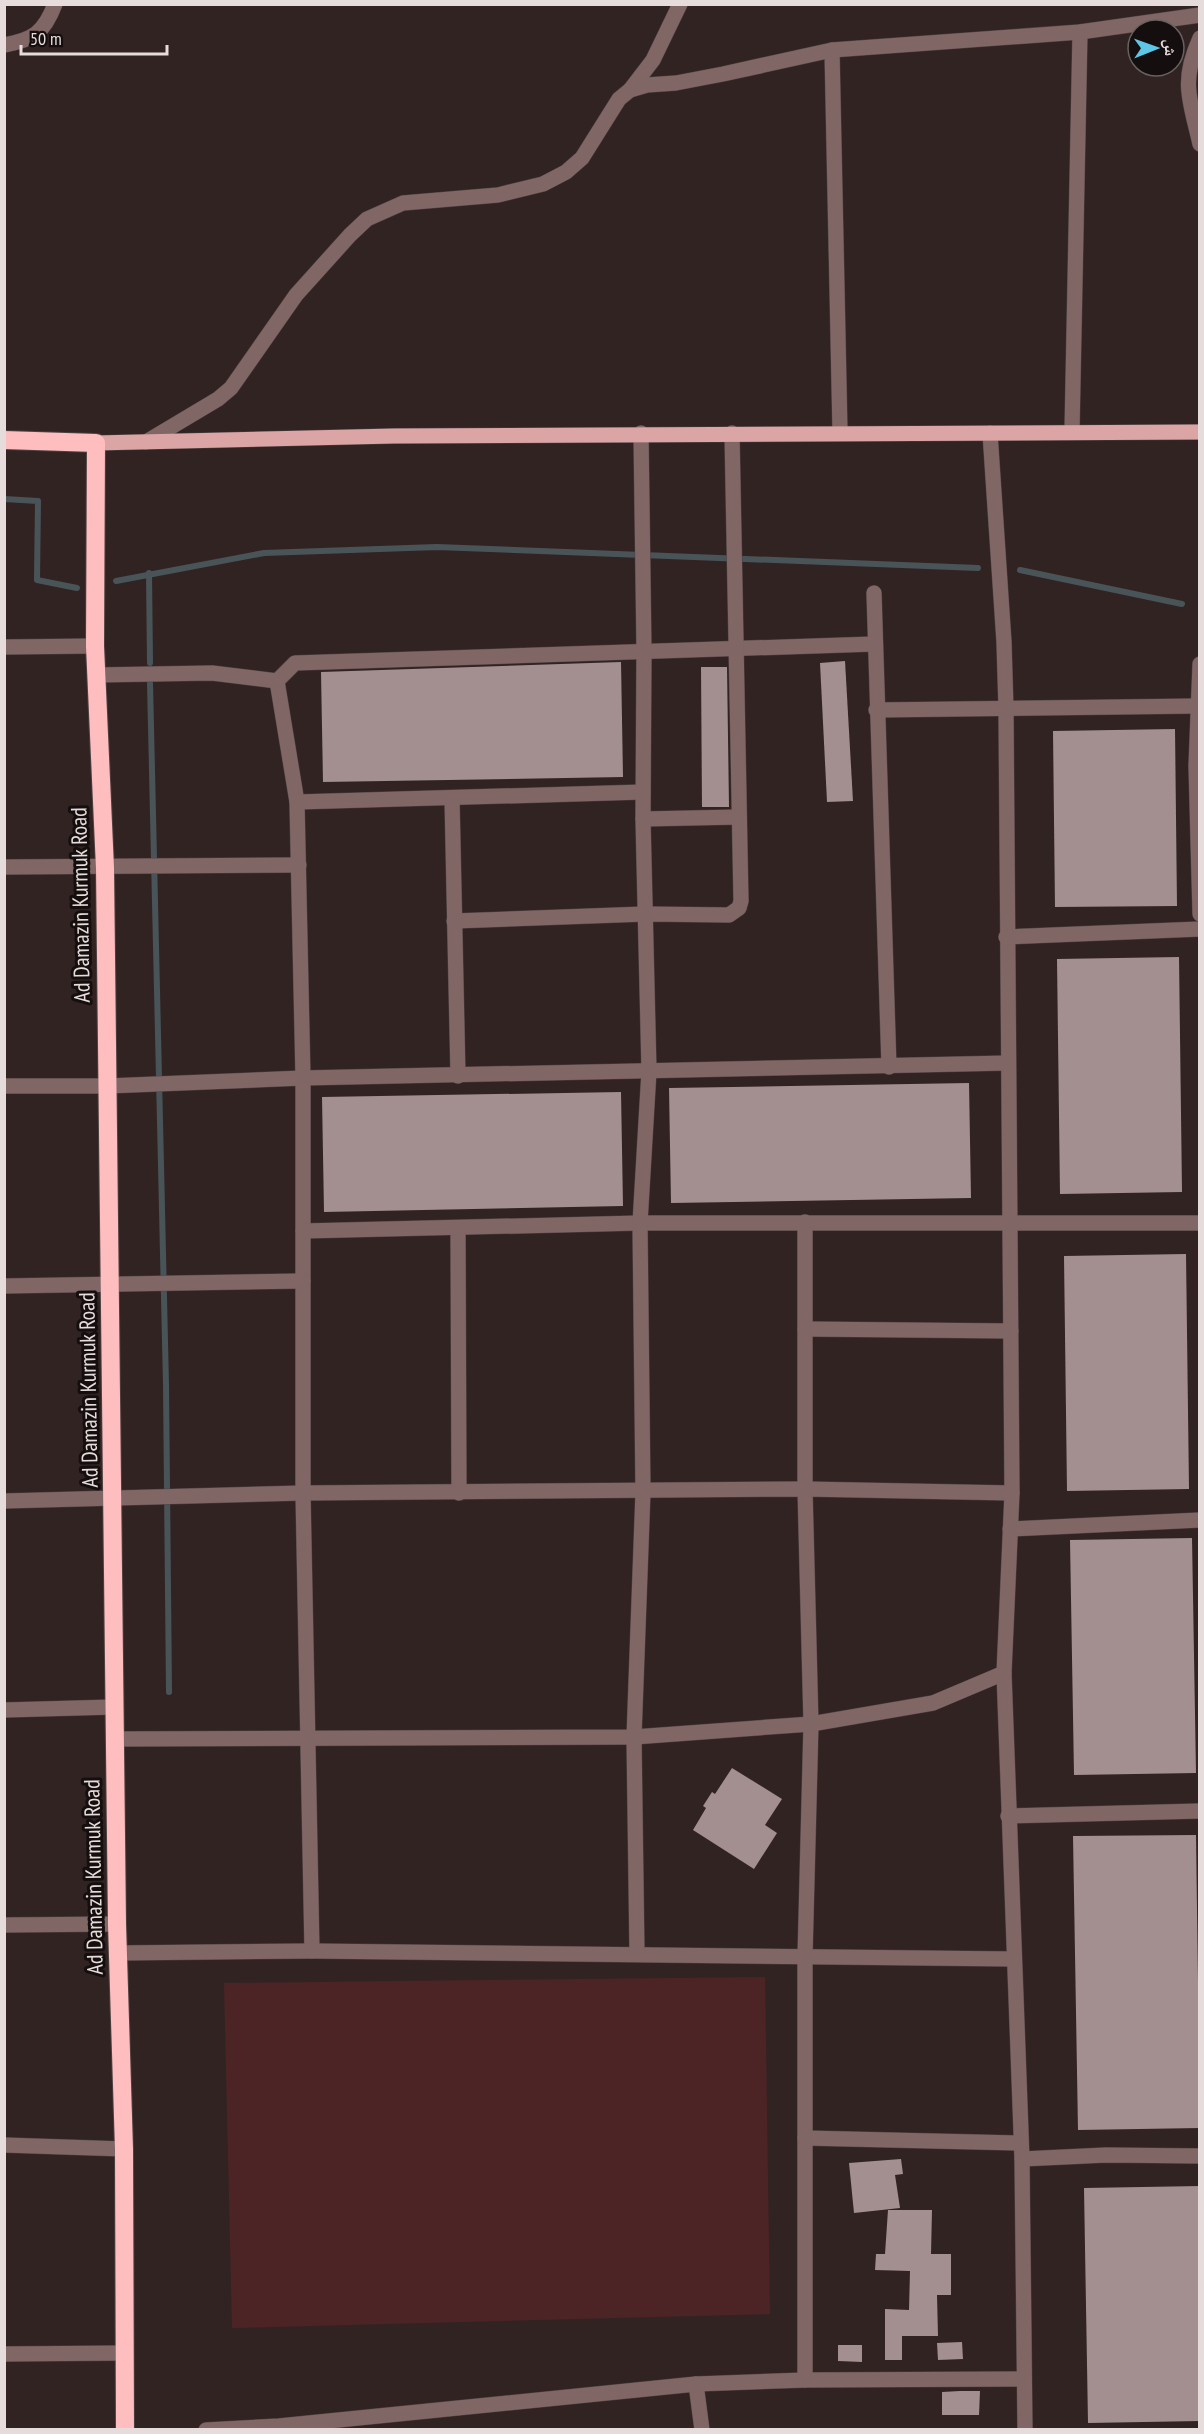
<svg xmlns="http://www.w3.org/2000/svg" width="1204" height="2434" viewBox="0 0 1204 2434" font-family="'PT Sans Narrow','Noto Naskh Arabic',sans-serif">
<style>
.green{fill:#4c2426}
.lines{fill:none;stroke-linecap:round;stroke-linejoin:round}
.stream{stroke:#495459;stroke-width:6}
.building{fill:#a38f8f}
.minor-casing{stroke:#4f4141;stroke-width:16}
.major-casing{stroke:#4f4141;stroke-width:16}
.highway-casing{stroke:#4f4141;stroke-width:20}
.minor{stroke:#816666;stroke-width:15}
.major{stroke:#dba4a5;stroke-width:15}
.highway{stroke:#febdbe;stroke-width:18}
.labels{text-anchor:middle;dominant-baseline:central;stroke-width:6;stroke-linejoin:round;paint-order:stroke}
.street-label{font-size:22px;fill:#e7dcdc;stroke:#150e0e}
</style>
<rect width="100%" height="100%" fill="#322323"/>
<path class="green" d="M765,1977L770,2314L232,2328L224,1983Z"/>
<g class="lines">
<g class="stream">
<path d="M4,499L38,501L37,580L77,588"/>
<path d="M1020,570L1182,604"/>
<path d="M149,573L150,663"/>
<path d="M116,581L264,553L437,547L978,568"/>
<path d="M150,683L166,1385L169,1692"/>
</g>
</g>
<g class="building">
<path d="M845,661L853,801L827,802L820,663Z"/>
<path d="M621,662L623,777L323,782L321,672Z"/>
<path d="M701,667H727L729,807H702Z"/>
<path d="M1175,729L1177,906L1055,907L1053,731Z"/>
<path d="M1179,957L1182,1192L1060,1194L1057,959Z"/>
<path d="M969,1083L971,1198L671,1203L669,1088Z"/>
<path d="M621,1092L623,1206L324,1212L322,1097Z"/>
<path d="M1186,1254L1189,1489L1067,1491L1064,1256Z"/>
<path d="M1192,1538L1196,1773L1074,1775L1070,1540Z"/>
<path d="M732,1768L782,1799L765,1825L777,1833L754,1869L693,1830L706,1808L703,1806L712,1792L715,1794Z"/>
<path d="M1196,1835L1200,2128L1078,2130L1073,1836Z"/>
<path d="M901,2159L903,2174L895,2175L900,2208L854,2213L849,2163Z"/>
<path d="M1200,2186V2421L1088,2423L1084,2188Z"/>
<path d="M888,2210H932L931,2254H951V2295H937L938,2336H902V2360H885V2309L909,2310L910,2271L875,2270L876,2254H885Z"/>
<path d="M962,2342L963,2359L938,2360L937,2343Z"/>
<path d="M838,2345H862V2362L838,2361Z"/>
<path d="M960,2391H980L979,2415H942V2392Z"/>
</g>
<g class="lines">
<defs>
<g id="minor">
<path d="M1200,38C1180,82 1190,100 1200,144"/>
<path d="M4,45C33,40 44,33 55,4"/>
<path d="M832,50L840,432"/>
<path d="M630,90L653,60L680,4"/>
<path d="M1072,431L1080,32"/>
<path d="M990,433L1004,642L1006,709L1012,1493L1004,1673L1022,2159L1025,2430"/>
<path d="M146,442L218,399L231,388L296,295L350,235L367,219L403,203L498,195L543,184L566,172L582,158L619,99L630,90L647,85L676,83L723,74L832,50L1080,32L1200,15"/>
<path d="M874,593L889,1067"/>
<path d="M4,647L95,646"/>
<path d="M1200,664L1196,766L1200,914"/>
<path d="M96,675L212,673L277,681L295,663L874,644"/>
<path d="M277,681L297,802L303,1078V1493L312,1951"/>
<path d="M876,710L1198,706"/>
<path d="M452,798L458,1076"/>
<path d="M297,802L643,792"/>
<path d="M643,819L739,817"/>
<path d="M4,867L299,865"/>
<path d="M454,921L645,914L729,915L739,908L741,901L732,433"/>
<path d="M1006,937L1200,929"/>
<path d="M4,1086H107L303,1078L1008,1063"/>
<path d="M805,1222V1489L811,1724L805,1957V2380"/>
<path d="M458,1228L459,1493"/>
<path d="M303,1231L640,1223H1200"/>
<path d="M4,1286L303,1281"/>
<path d="M805,1329L1011,1331"/>
<path d="M4,1501L303,1493L805,1489L1012,1493"/>
<path d="M1010,1529L1200,1520"/>
<path d="M4,1710L114,1707"/>
<path d="M114,1739L634,1737L811,1724L933,1703L1004,1673"/>
<path d="M1008,1816L1200,1811"/>
<path d="M4,1925L117,1924"/>
<path d="M118,1953L312,1951L1013,1959"/>
<path d="M637,1954L634,1737L643,1492L640,1223L649,1071L643,819L644,651L641,433"/>
<path d="M805,2138L1021,2143"/>
<path d="M4,2145L124,2149"/>
<path d="M1022,2159L1106,2155L1200,2156"/>
<path d="M4,2354L125,2353"/>
<path d="M696,2384L702,2430"/>
<path d="M206,2430L279,2426L696,2384L805,2380L1024,2379"/>
</g>
<path id="major" d="M96,443L394,436L1200,432"/>
<path id="highway" d="M4,440L96,443L95,646L105,868L117,1924L124,2149L125,2430"/>
</defs>
<use href="#minor" class="minor-casing"/>
<use href="#major" class="major-casing"/>
<use href="#highway" class="highway-casing"/>
<use href="#minor" class="minor"/>
<use href="#major" class="major"/>
<use href="#highway" class="highway"/>
</g>
<g class="labels">
<g class="street-label">
<text transform="translate(80 905) rotate(-91)">Ad Damazin Kurmuk Road</text>
<text transform="translate(88 1390) rotate(-91)">Ad Damazin Kurmuk Road</text>
<text transform="translate(93 1877) rotate(-91)">Ad Damazin Kurmuk Road</text>
</g>
</g>
<rect width="1204" height="2434" fill="none" stroke="#e7dcdc" stroke-width="12"/>
<g transform="translate(1156 48) rotate(89)"><circle r="28" fill="#150e0e" stroke="#696060" stroke-width="1.5"/>
<path d="M0-4.5L10 22L0 15L-10 22Z" fill="#5dc7e8"/>
<text y="-9" font-size="16" font-weight="bold" text-anchor="middle" fill="#e7dcdc">ش</text>
</g>
<path d="M21 45v9h146v-9" fill="none" stroke="#e7dcdc" stroke-width="3"/>
<text x="30" y="45" font-size="18" fill="#e7dcdc" stroke="#150e0e" stroke-width="4.5" paint-order="stroke">50 m</text>
</svg>
